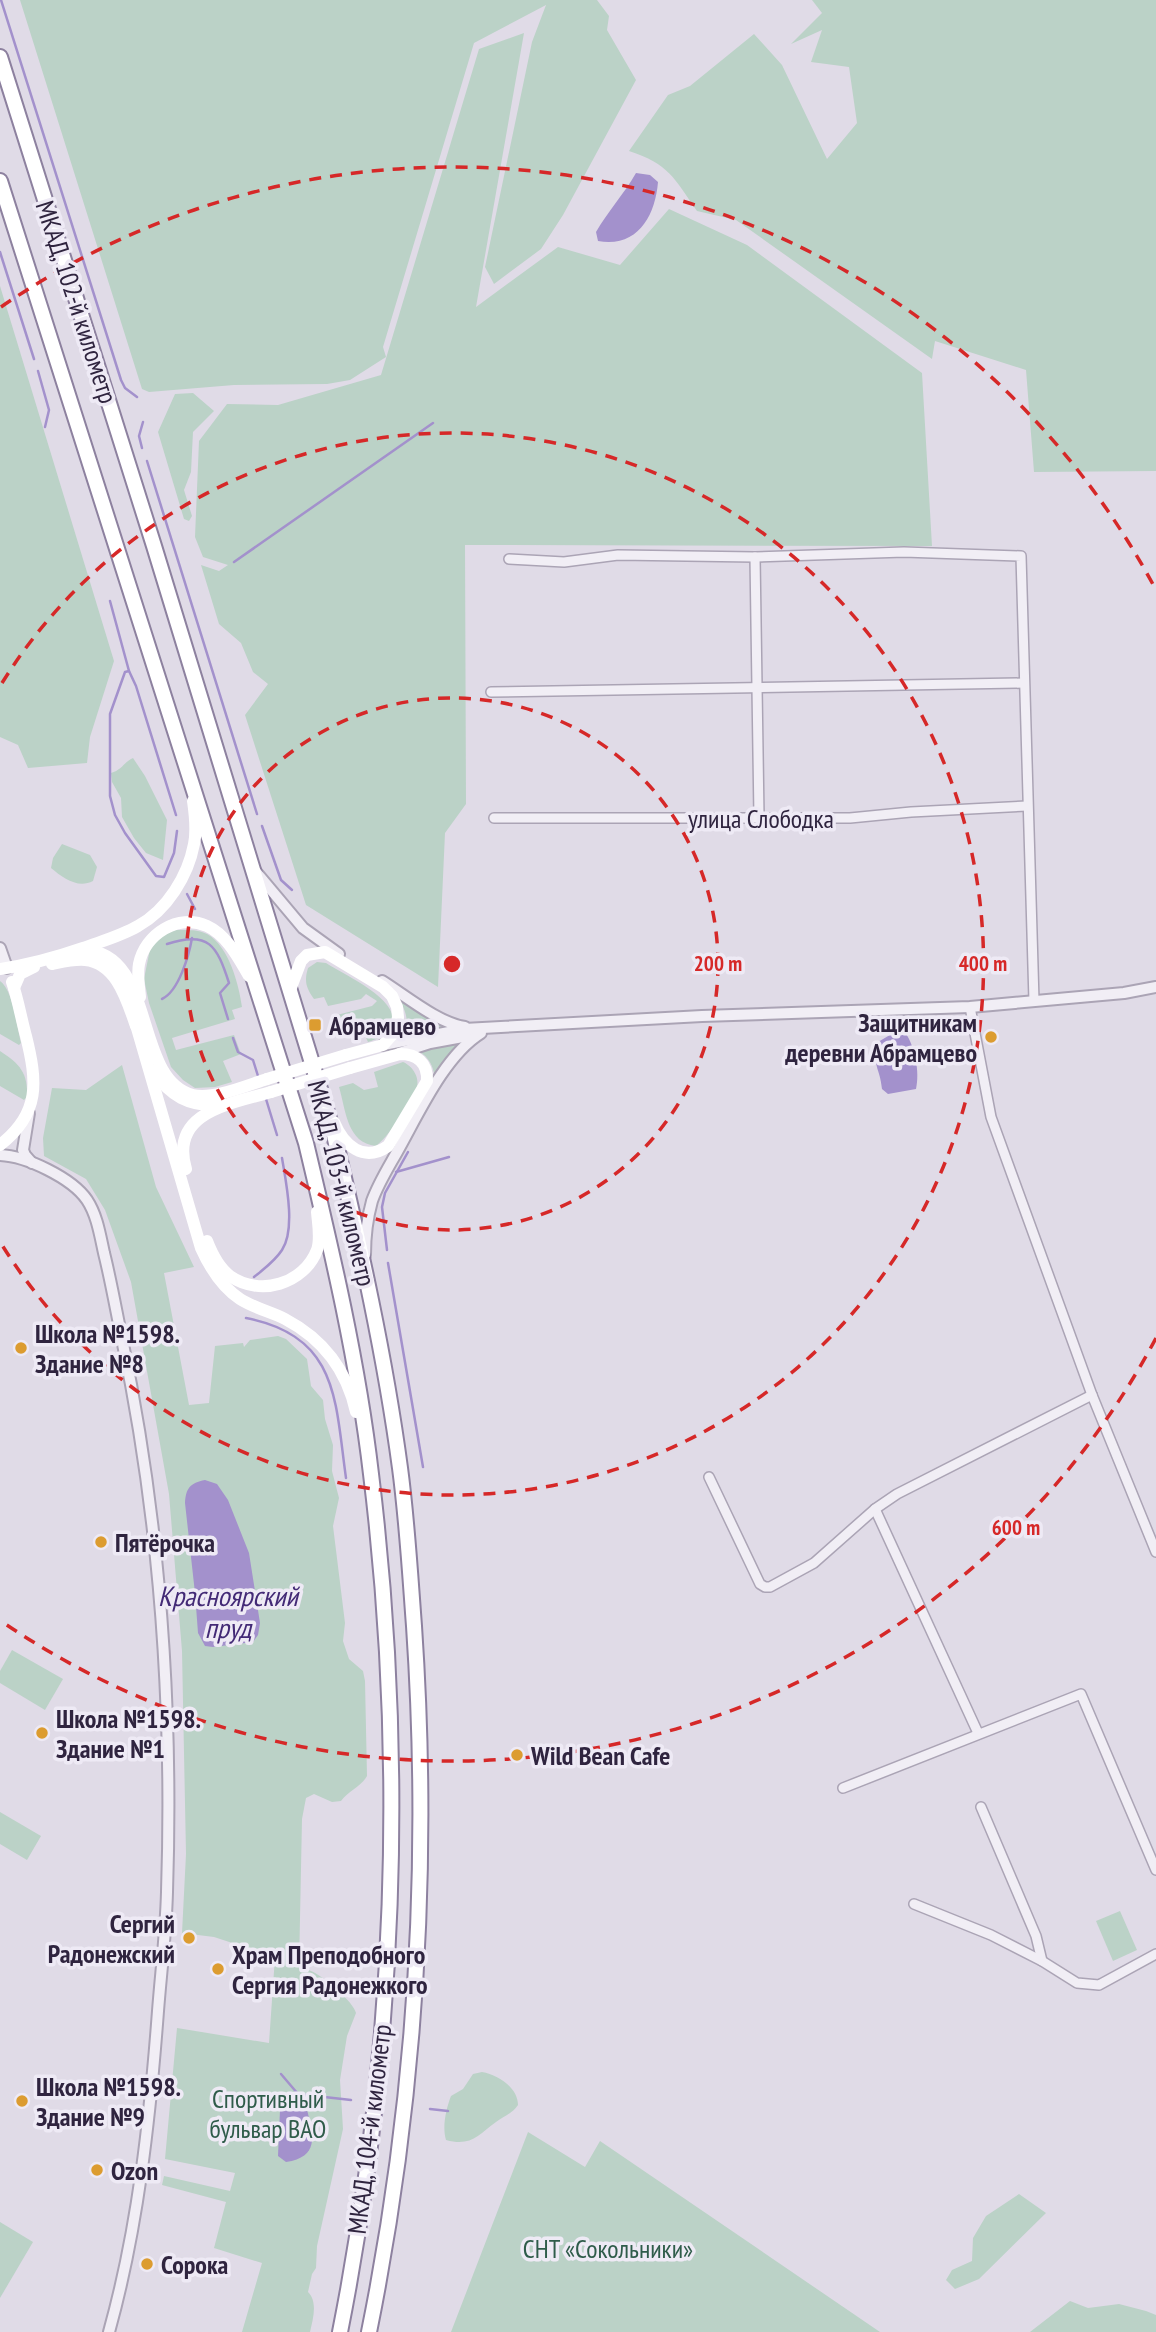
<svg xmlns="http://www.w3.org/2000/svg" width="1156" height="2332" viewBox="0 0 1156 2332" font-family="'PT Sans Narrow',sans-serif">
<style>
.green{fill:#bbd2c7}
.water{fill:#a391cc}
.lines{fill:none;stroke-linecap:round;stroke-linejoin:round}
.stream{stroke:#a391cc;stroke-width:2.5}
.minor-casing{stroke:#aba4b5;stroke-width:12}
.tertiary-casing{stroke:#aba4b5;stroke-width:14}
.trunk-casing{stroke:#8d819f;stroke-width:18}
.minor{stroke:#f1eef5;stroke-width:9}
.tertiary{stroke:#f1eef5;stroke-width:10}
.secondary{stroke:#fff;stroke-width:12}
.trunk{stroke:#fff;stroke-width:14}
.secondary-bridge{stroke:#fff;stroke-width:12}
.ring{fill:none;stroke:#d62828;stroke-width:3.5;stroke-dasharray:12 9}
.poi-dot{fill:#dc9c30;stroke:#eeeaf5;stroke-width:2.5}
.labels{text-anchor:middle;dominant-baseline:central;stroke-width:7;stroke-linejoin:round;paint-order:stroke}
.street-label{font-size:26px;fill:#2f243f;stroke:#eeeaf5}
.poi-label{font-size:26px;font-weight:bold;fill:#2f243f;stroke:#eeeaf5;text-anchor:start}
.park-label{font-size:26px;fill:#2f5c4a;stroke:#eeeaf5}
.water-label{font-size:28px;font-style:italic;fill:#432a76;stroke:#eeeaf5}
.centre{fill:#d62828;stroke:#eeeaf5;stroke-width:3.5}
.ring-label{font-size:21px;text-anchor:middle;font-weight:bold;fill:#d62828;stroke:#eeeaf5;stroke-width:7;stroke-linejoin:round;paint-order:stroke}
</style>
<rect width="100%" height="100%" fill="#e0dbe7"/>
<g class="green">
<path d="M20,0H597L609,16L607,30L636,80L563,215L541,249L494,284L485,267L532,42L546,5L474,43L383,347L386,357L350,380L327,384L234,385L149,392L142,389Z"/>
<path d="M812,0H1156V471L1034,472L1026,370L935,341L932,359L736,220L697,211C674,178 669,164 629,151L668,95L690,86L754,34L782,65L827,159L857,123L849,67L811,62L822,30L791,44L822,13Z"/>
<path d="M524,33L476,307L558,247L620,265L669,209L747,245L922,373L932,546L465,545L466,804L445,833L438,987L306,905L245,715L268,684L253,672L241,643L219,624L201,565L219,571L228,565L203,557L195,537L199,441L227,404L278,405L381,375L479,49Z"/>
<path d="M0,286L114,661L90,737L87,763L28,768L18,745L0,737Z"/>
<path d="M193,393L214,411L193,432L191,472L184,490L192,516L189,521L184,519L158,432L175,394Z"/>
<path d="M133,758L145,776L167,820L163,860L146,853L134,838L122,817L121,798L112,782L111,773C122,770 124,762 133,758Z"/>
<path d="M62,844L90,855L97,867L93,881C78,889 63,878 51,868L53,858Z"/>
<path d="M175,930C186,930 198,929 207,934C229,946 239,985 242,1007L232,1010L235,1019L172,1038L176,1050L234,1035L241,1054L223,1061L232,1082L215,1087L195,1088L183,1080L171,1067L149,1003L144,979L150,949L159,937Z"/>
<path d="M317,962L326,963C344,975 414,1005 387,1033C383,1037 374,1040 368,1042L359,1023L337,1030L333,1016L372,1006L377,1001L366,994L361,999L328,1006L324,997L314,999C306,988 304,981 308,968Z"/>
<path d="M0,981C13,990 17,1027 21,1043L19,1045L0,1034Z"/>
<path d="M398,996L452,1028L399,1038C412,1022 406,1013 398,996Z"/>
<path d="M460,1040L435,1078C433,1065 429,1058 419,1051Z"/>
<path d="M0,1051C20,1064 28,1073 27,1097L24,1100L0,1086Z"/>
<path d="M403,1062C413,1066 421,1079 416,1090C411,1104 388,1137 376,1146C347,1143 346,1111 339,1087L353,1083L364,1090L378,1087L374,1072Z"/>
<path d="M122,1065L156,1187L194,1267L164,1273L189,1405L209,1403L215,1346L243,1343L244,1347L250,1340L278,1336L286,1339L307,1359L311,1386L323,1400L325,1419L333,1445L332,1471L339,1498L333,1526L345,1623L343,1641L349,1659L363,1671L365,1681L367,1776C361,1787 349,1790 341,1801L332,1802L314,1794L306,1798L302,1819L299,1968C303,1969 307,1969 311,1971C322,1975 354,2002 356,2013L347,2036L340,2080L343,2129L317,2246L316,2268L312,2274L308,2292C318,2302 313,2319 310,2332H242L262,2263L214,2248L226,2202L162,2185L164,2176L230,2191L235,2173L165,2159L177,2028L269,2043L275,1957L214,1937L182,1933L186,1854L182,1651L169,1494L131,1282L105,1210L86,1179L44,1156L43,1138L52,1088L86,1090Z"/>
<path d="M12,1650L63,1679L45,1710L0,1683V1671Z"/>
<path d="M0,1812L41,1836L27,1860L0,1844Z"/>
<path d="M1120,1911L1137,1950L1113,1961L1096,1921Z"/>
<path d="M482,2072C499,2075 518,2088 518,2105C512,2114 504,2116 496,2122C478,2135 471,2147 446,2140C442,2127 446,2109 451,2096L463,2089L473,2074Z"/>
<path d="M528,2132L585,2167L600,2141L880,2332H451Z"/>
<path d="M1019,2194L1046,2213L979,2279L955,2289L946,2280L952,2270L972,2261L973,2238L986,2216Z"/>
<path d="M0,2222L33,2242L0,2298Z"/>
<path d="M1070,2301L1088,2308L1119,2304L1146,2311L1156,2315V2332H1030Z"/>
</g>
<g class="water">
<path d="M636,173L650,175L658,182C655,217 637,248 598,241L596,232C608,211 624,194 636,173Z"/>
<path d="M895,1032H905C915,1047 920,1072 916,1089L888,1094L882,1089C880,1067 872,1068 878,1042Z"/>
<path d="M205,1480L217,1484L228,1500L249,1553L260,1623L258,1635L253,1642L213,1647L205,1646L198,1633L195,1593L185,1503C186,1488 190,1483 205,1480Z"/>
<path d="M288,2105L299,2106L307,2110C314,2136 319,2157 286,2162L278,2156L280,2110Z"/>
</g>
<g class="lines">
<g class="stream">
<path d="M1,0L121,380L125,388L137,397"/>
<path d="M0,252L34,359"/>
<path d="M38,371L49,410L45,427"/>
<path d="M142,448L139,436L143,422"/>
<path d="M147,461L257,814"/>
<path d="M234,562L433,423"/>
<path d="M110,601L129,671L136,686L176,815"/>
<path d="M129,671L125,672L110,714V796L115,815L125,833L156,876L164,877L174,853L177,831"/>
<path d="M262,826L281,880L292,890"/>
<path d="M187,894L195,909"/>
<path d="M167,944C209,930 217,946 229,983L220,993L228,1019"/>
<path d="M162,999C179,991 189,955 192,938"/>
<path d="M233,1038L238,1052L253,1060L258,1076"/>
<path d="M266,1099L277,1135"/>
<path d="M396,1172L449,1157"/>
<path d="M387,1250L382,1207L385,1193L408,1152"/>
<path d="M388,1263L423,1467"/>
<path d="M254,1277C264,1269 275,1261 282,1250C296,1229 286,1182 282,1158"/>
<path d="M246,1318C339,1336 335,1401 346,1478"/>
<path d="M281,2074L298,2094L351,2100"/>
<path d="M430,2109L448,2111"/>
</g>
<defs>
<g id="minor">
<path d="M755,557L759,817"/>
<path d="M509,559L564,562L618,555L755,557L904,552L1021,556L1034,1001"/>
<path d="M491,692L1024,683"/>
<path d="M494,818H850L911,812L1027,806"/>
<path d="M970,1007L991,1117L1092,1395L1156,1552"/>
<path d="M709,1477L760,1584L765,1587H770L814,1563L875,1509L897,1494L1092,1395"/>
<path d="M875,1509L978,1733"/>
<path d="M843,1788L1081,1694L1156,1870"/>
<path d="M981,1807L1036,1936L1042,1961"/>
<path d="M914,1904L991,1935L1042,1961L1077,1983L1099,1985L1156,1954"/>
</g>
<g id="tertiary">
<path d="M256,872L303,928L339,954"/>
<path d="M0,948L7,968"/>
<path d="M382,981C406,996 438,1023 465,1027"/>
<path d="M383,1045L464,1029L702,1016L970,1007L1124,993L1156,987"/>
<path d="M399,1053L430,1043L468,1036"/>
<path d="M29,1113L23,1150L25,1155L32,1163"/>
<path d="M0,1155C26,1156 72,1178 87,1200C97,1215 100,1235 104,1253C111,1281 116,1310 122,1339C160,1520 173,1708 167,1892C166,1932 161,1972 158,2011C150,2118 138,2228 109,2332"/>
<path d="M365,1255C365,1237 367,1219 372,1201C378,1184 388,1168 397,1152C418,1115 444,1056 481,1033"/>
</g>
<g id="trunk">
<path d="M0,57L154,546L334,1135C360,1245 385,1356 400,1468C407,1520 410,1573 414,1626C430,1862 416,2100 369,2332"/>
<path d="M0,181L306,1143C332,1252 358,1362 371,1474C406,1759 396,2050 340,2332"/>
</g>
</defs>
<use href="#minor" class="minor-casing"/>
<use href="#tertiary" class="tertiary-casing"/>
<use href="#trunk" class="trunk-casing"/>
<use href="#minor" class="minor"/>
<use href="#tertiary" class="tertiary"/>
<g class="secondary">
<path d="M82,950C158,951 132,1080 193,1095C213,1100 248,1085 267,1079"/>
<path d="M52,964C62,962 74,959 85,960C117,963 127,1001 136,1026"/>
<path d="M0,969C28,965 57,957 83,948C102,941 121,936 138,926C167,910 188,876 194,844C197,830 195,815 193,801"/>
<path d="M14,988L20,974L34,967"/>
<path d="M290,990L301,961L307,955L325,952L383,987L392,996L397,1007L398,1017L396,1027L391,1036L383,1045L346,1055"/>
<path d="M140,997C139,986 137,974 139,964C145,934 178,913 207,926C227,935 239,959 249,976"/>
<path d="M134,1018L201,1248C210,1268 222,1287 240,1299C254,1308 271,1312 285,1319C323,1339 347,1371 356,1412"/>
<path d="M154,1072C170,1096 189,1106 217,1105"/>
<path d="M334,1122C344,1146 364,1163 388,1146L427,1081C428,1063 417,1054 400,1054L350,1068"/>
<path d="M0,1145C41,1113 37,1081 26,1036C21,1018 18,999 12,982"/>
<path d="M186,1169C169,1112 230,1104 271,1092"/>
<path d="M207,1241C212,1254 219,1268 230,1276C260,1297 304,1284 317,1250C321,1239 318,1224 317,1212"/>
</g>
<use href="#trunk" class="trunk"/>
<g class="secondary-bridge">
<path d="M267,1079L346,1055"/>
<path d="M271,1092L350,1068"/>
</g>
</g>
<g class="ring">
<circle cx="452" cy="964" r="266"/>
<path d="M2 683A531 531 0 1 1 2 1245"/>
<path d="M1156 1338A797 797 0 0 1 1 1621M1 307A797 797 0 0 1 1156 590"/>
</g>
<g class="poi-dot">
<rect x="308" y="1018" width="14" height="14" rx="3.5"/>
<circle cx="991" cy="1037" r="7"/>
<circle cx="21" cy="1348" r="7"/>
<circle cx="101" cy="1542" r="7"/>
<circle cx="42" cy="1733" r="7"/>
<circle cx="517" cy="1755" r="7"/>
<circle cx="189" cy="1938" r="7"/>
<circle cx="218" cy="1969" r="7"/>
<circle cx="22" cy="2101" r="7"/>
<circle cx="97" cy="2170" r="7"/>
<circle cx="147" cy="2264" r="7"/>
</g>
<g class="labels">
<g class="street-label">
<text transform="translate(77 302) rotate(72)">МКАД, 102-й километр</text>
<text x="761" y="818">улица Слободка</text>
<text transform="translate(342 1183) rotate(76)">МКАД, 103-й километр</text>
<text transform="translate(369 2129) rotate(-83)">МКАД, 104-й километр</text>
</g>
<g class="poi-label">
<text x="977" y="1022" text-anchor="end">Защитникам<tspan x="977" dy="30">деревни Абрамцево</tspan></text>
<text x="329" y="1025">Абрамцево</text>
<text x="35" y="1333">Школа №1598.<tspan x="35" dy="30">Здание №8</tspan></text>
<text x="115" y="1542">Пятёрочка</text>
<text x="56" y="1718">Школа №1598.<tspan x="56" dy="30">Здание №1</tspan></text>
<text x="531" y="1755">Wild Bean Cafe</text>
<text x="175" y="1923" text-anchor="end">Сергий<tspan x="175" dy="30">Радонежский</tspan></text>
<text x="232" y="1954">Храм Преподобного<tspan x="232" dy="30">Сергия Радонежкого</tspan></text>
<text x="36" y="2086">Школа №1598.<tspan x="36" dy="30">Здание №9</tspan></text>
<text x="111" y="2170">Ozon</text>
<text x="161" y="2264">Сорока</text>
</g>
<g class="park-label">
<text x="268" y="2098">Спортивный<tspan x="268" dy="30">бульвар ВАО</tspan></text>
<text x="608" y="2248">СНТ «Сокольники»</text>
</g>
<g class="water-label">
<text x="228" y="1595">Красноярский<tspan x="228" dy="32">пруд</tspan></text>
</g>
</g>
<circle cx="452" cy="964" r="10" class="centre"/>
<g class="ring-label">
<text x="718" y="971">200 m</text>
<text x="983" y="971">400 m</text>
<text x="1016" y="1535">600 m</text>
</g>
</svg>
